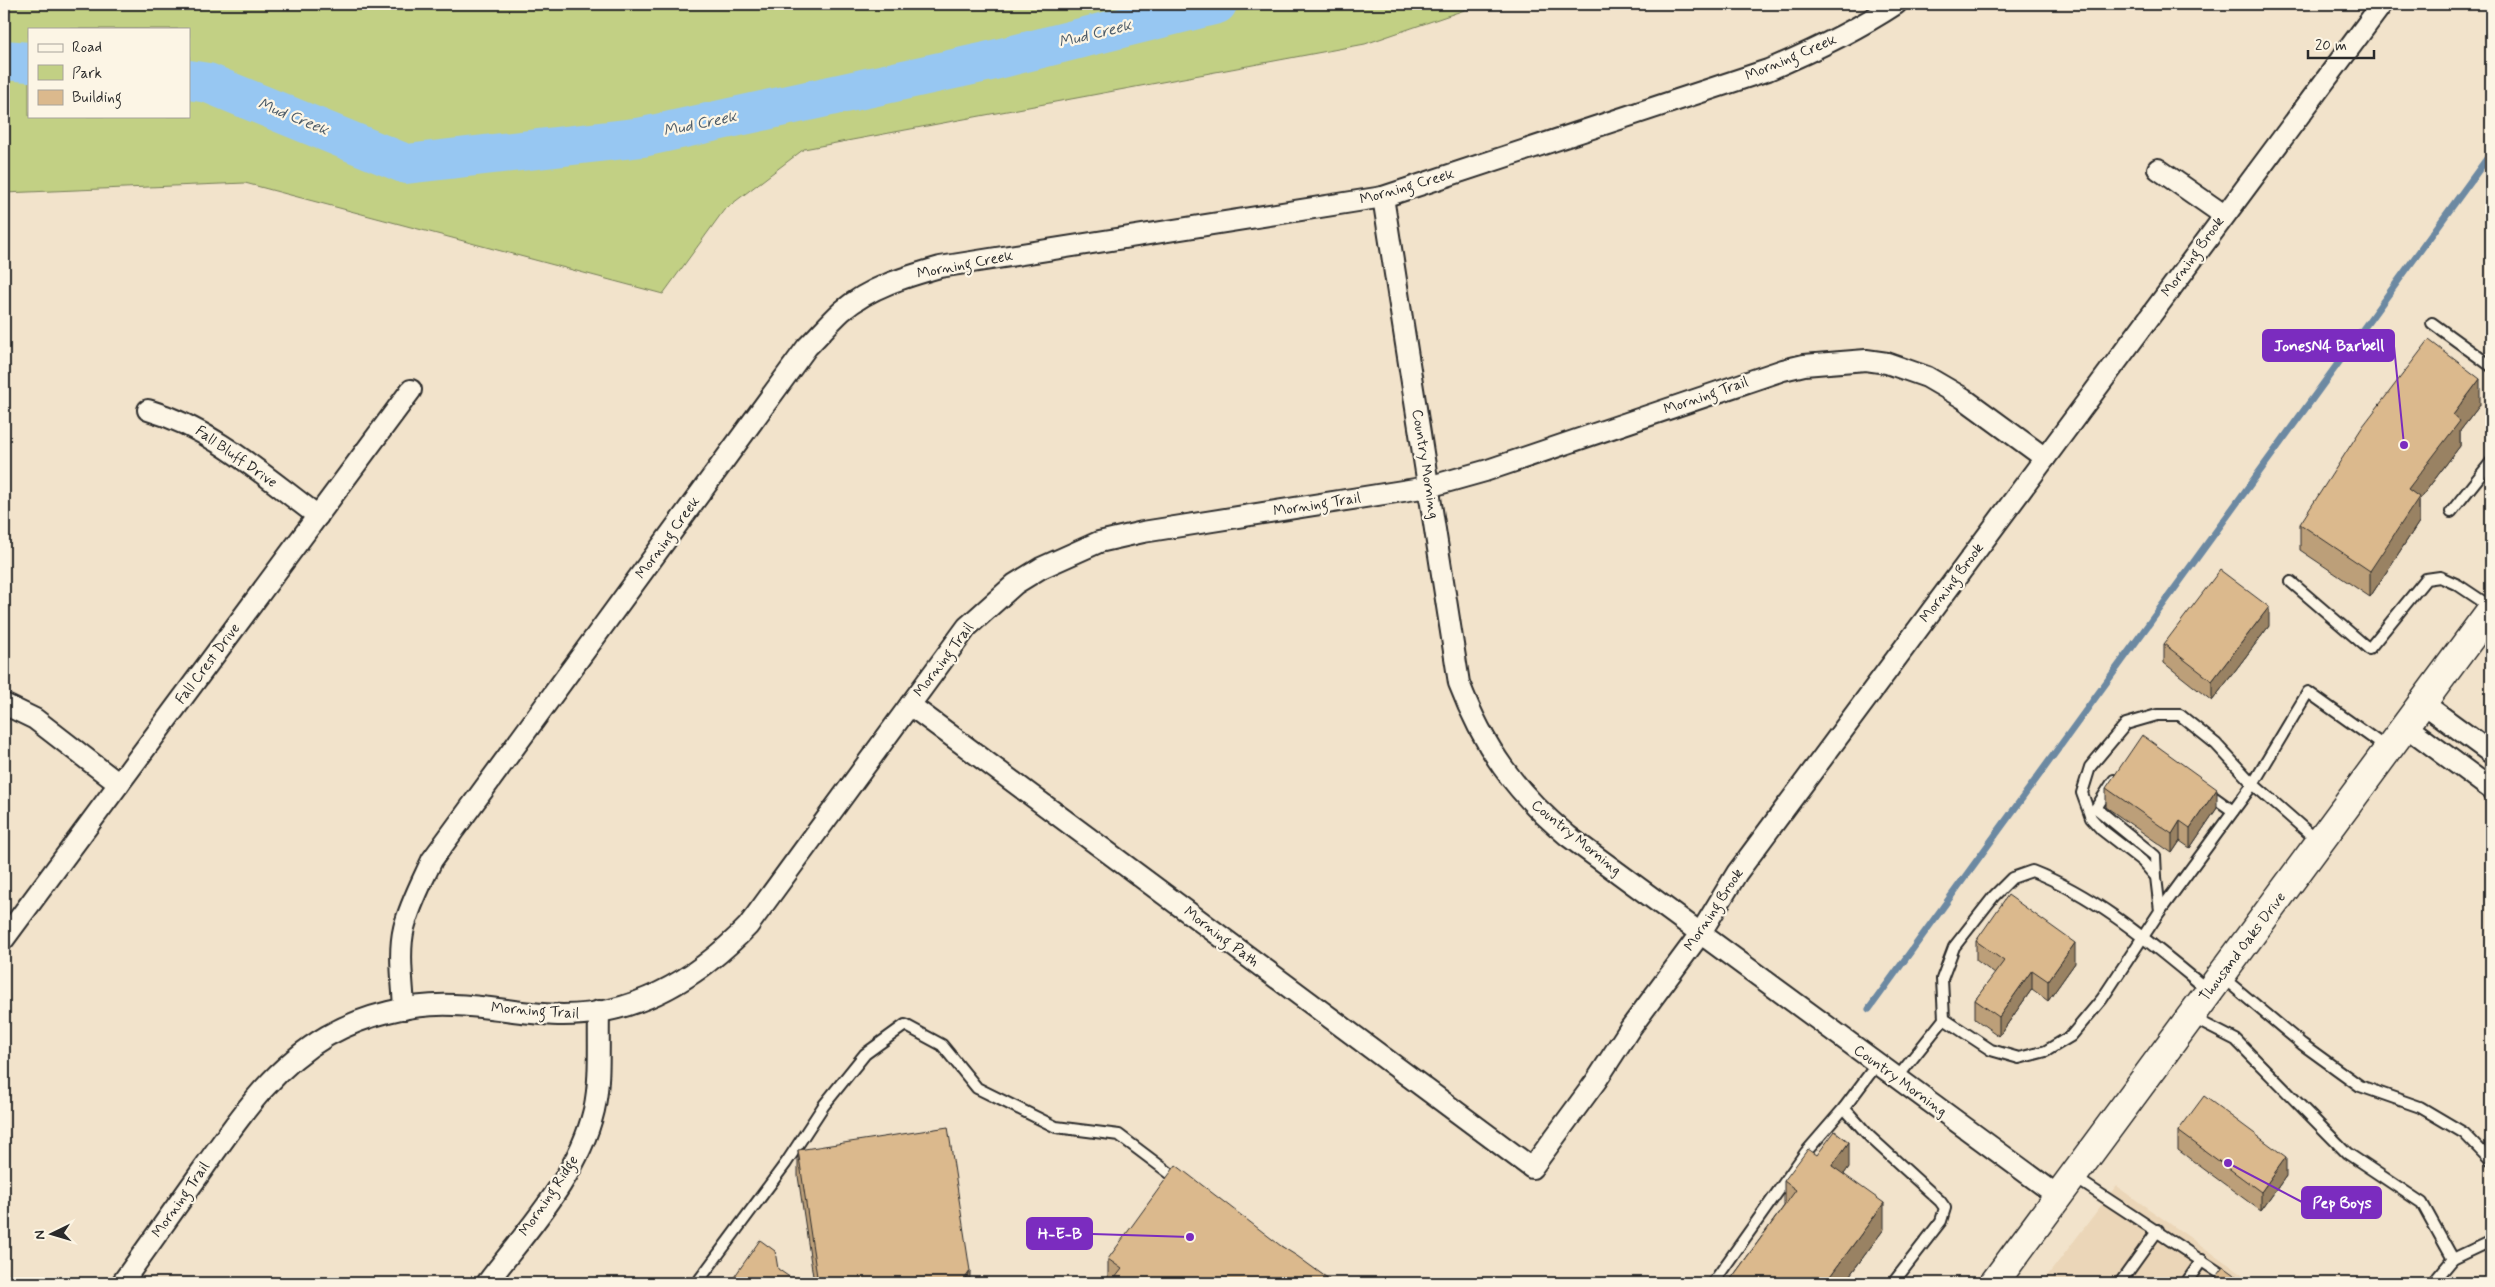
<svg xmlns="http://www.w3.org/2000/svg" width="2495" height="1287" viewBox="0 0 2495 1287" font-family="Mynerve,sans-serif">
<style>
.built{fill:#ebd6b8}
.green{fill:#c2d084;stroke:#767e58;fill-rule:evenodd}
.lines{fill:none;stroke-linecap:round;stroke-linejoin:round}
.stream{stroke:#6c89a2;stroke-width:7}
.river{stroke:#97c7f2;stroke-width:40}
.lane-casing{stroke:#2b2b2b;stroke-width:14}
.street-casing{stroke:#2b2b2b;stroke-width:24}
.secondary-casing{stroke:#2b2b2b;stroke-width:31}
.lane{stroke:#fcf5e5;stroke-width:10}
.street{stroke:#fcf5e5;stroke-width:20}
.secondary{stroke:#fcf5e5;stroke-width:28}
.wall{fill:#bc9f79;stroke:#2b2b2b}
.shaded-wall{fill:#998263;stroke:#2b2b2b}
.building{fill:#dbb98d;stroke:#2b2b2b}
.labels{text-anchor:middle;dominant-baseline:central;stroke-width:4.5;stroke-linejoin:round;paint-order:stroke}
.street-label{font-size:15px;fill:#2b2b2b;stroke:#fcf5e5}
.water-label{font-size:16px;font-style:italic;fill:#4b5a67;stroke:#fcf5e5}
.leader{fill:none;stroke:#7b2cbf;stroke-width:2}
.callout-dot{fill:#7b2cbf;stroke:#fcf5e5;stroke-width:2}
.callout{fill:#7b2cbf;stroke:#7b2cbf;stroke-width:2}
.callout-label{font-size:16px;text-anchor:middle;font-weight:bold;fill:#fff}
</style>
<rect width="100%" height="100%" fill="#f2e3cb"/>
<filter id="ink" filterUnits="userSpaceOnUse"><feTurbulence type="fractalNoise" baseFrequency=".02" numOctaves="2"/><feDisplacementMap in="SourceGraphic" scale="10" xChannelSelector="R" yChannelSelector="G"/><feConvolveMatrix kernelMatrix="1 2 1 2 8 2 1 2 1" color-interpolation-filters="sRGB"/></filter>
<g filter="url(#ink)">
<path class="built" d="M2116,1186L2255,1283H2042Z"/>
<path class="green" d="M4,4H1482L1365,44L804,149L724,210L663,294L245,183L4,193ZM29,29H189V116H29Z"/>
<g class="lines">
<path class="stream" d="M1869,1009L2491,153"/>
<g class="river">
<path d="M4,60L29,62"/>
<path d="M189,80L208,83L406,164L643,137L986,62L1217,4"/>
</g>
<defs>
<g id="lane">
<path d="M2432,323L2491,366"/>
<path d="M2451,512L2491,462"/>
<path d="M2291,582L2369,649L2426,579L2440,577L2458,585L2491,607"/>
<path d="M2114,780L2096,808L2155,856L2156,877"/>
<path d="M2208,793L2233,811"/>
<path d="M2160,911L2253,784L2308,692L2388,749"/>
<path d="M2221,976L2302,1044L2360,1086L2420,1107L2464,1133L2491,1161"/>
<path d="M2193,1018L2236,1040L2347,1153L2422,1203L2453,1259"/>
<path d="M1944,1019L1991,1050L2019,1058L2046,1051L2071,1036L2102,999L2160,911L2156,877L2142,861L2102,830L2091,818L2082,793L2090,767L2126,724L2157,715H2180L2216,744L2253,784L2319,842"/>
<path d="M1877,1064L1844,1108L1870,1137L1940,1201L1945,1208L1941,1221L1893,1283"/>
<path d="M1897,1078L1944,1019L1942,979L1954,947L1994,896L2012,878L2032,871C2099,897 2154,946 2209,991"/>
<path d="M2074,1177L2235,1283"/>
<path d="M697,1283L786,1163L824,1105L865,1054L905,1025L942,1045L977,1088L1056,1127L1119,1135L1180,1181"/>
<path d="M1713,1283L1806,1152L1844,1108"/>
<path d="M2120,1283L2158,1230"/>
<path d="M2186,1283L2202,1260"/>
<path d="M2433,1283L2453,1259L2491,1241"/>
</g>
<g id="street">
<path d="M2158,169L2224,215"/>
<path d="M1383,197L1459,683C1484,748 1515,792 1568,836L2058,1196"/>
<path d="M148,410C213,429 264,476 318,516"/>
<path d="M2423,703L2491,753"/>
<path d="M4,704L35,719L119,784"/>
<path d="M910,705L1532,1168L1596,1081L1629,1030L1700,934L1737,873L2382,4"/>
<path d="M2406,726L2491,789"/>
<path d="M4,939L411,390"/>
<path d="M404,1009C403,983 398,953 404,928C410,904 422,882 432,860L807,347C819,335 830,322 842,311C870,287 905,277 940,267L1383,197L1768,70C1813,51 1855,31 1896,4"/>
<path d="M122,1283C149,1245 176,1207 203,1169C240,1117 271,1069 327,1036C364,1015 412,1003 454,1005C491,1006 527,1015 563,1015C637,1015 698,978 748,926L967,627L1015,584L1041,568L1099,542L1143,532L1428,487L1485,471L1783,370L1804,365L1866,360L1887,363L1927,377L1963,398L2045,458"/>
<path d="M487,1283C527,1230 578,1177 594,1110C601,1078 598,1043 599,1011"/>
</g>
<path id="secondary" d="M1994,1283L2491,610"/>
</defs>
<use href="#lane" class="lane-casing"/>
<use href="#street" class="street-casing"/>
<use href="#secondary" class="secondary-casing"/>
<use href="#lane" class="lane"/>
<use href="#street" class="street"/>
<use href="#secondary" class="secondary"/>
</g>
<g class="wall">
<path d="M2480,405L2460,431V446L2419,500V522L2370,597L2300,550V524Z"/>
<path d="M2269,626L2212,701L2164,663V644Z"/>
<path d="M2106,788L2217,808L2190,848L2180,841L2172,853L2106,807Z"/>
<path d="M1976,941L2075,963L2048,1001L2032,989L1999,1036L1975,1019V1000L1995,974L1976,960Z"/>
<path d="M2178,1131L2286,1176L2261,1211L2178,1150Z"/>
<path d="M798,1150L970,1283H814L798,1176Z"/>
<path d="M1817,1155L1849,1167L1844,1174L1884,1229L1844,1283H1728L1784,1206V1181Z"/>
<path d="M1281,1246L1334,1283H1108V1259Z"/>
</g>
<g class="shaded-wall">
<path d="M2480,379V405L2460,431V446L2419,500V522L2370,597V571L2408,489L2453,415Z"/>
<path d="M2269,607V626L2212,701V681Z"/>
<path d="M2217,789V808L2190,848V828Z"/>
<path d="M2180,821V841L2172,853V834Z"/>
<path d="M2075,943V963L2048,1001V981Z"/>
<path d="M2032,970V989L1999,1036V1017Z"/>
<path d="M1849,1142V1167L1832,1191V1166Z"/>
<path d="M2286,1157V1176L2261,1211V1192Z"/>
<path d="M1884,1203V1229L1844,1283H1825Z"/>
<path d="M970,1271V1283H962Z"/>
</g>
<g class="building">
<path d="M2429,340L2480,379L2453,415L2460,421L2408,489L2419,497L2370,571L2300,524L2363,426Z"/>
<path d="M2220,570L2269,607L2212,681L2164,644Z"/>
<path d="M2142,735L2217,789L2190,828L2180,821L2172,834L2106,788Z"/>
<path d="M2008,895L2075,943L2048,981L2032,970L1999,1017L1975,1000L2004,961L1976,941Z"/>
<path d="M2204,1096L2286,1157L2261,1192L2178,1131Z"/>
<path d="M948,1127L970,1271L962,1283H818L798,1150Z"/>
<path d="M1835,1131L1849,1142L1832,1166L1884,1203L1825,1283H1728L1796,1190L1784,1181L1808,1149L1817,1155Z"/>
<path d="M1176,1165L1281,1246L1297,1256L1334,1283H1111L1122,1269L1108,1259Z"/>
<path d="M760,1240L775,1251L778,1269L798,1283H730Z"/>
<path d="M2224,1267L2246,1283H2212Z"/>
</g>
</g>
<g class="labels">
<g class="street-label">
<text transform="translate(1791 58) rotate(-23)">Morning Creek</text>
<text transform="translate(1407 187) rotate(-16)">Morning Creek</text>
<text transform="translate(2193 257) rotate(-54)">Morning Brook</text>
<text transform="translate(965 265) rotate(-11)">Morning Creek</text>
<text transform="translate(1706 396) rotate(-19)">Morning Trail</text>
<text transform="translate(236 457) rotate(35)">Fall Bluff Drive</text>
<text transform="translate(1425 464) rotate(81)">Country Morning</text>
<text transform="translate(1317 505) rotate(-9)">Morning Trail</text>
<text transform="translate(668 538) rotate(-54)">Morning Creek</text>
<text transform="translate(1952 583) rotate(-53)">Morning Brook</text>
<text transform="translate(944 660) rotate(-53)">Morning Trail</text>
<text transform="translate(208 664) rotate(-53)">Fall Crest Drive</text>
<text transform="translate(1576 838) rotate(39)">Country Morning</text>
<text transform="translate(1714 910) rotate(-57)">Morning Brook</text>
<text transform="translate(1221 937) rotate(37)">Morning Path</text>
<text transform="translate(2243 947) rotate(-53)">Thousand Oaks Drive</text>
<text transform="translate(535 1011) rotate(4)">Morning Trail</text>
<text transform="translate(1900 1081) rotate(36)">Country Morning</text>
<text transform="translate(549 1196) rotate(-56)">Morning Ridge</text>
<text transform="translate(181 1200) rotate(-55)">Morning Trail</text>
</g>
<g class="water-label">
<text transform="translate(1095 34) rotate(-14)">Mud Creek</text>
<text transform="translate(293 117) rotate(22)">Mud Creek</text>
<text transform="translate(700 124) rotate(-12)">Mud Creek</text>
</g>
</g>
<path class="leader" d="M2404 445L2394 346M2228 1163L2302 1202M1190 1237L1092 1234"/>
<g class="callout-dot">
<circle cx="2404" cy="445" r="5"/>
<circle cx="2228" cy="1163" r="5"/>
<circle cx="1190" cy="1237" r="5"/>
</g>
<g class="callout">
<rect x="2263" y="330" width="131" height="31" rx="5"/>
<rect x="2302" y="1187" width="79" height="31" rx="5"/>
<rect x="1027" y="1218" width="65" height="31" rx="5"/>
</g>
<g class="callout-label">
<text x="2329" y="351">JonesN4 Barbell</text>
<text x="2342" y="1208">Pep Boys</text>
<text x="1060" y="1239">H-E-B</text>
</g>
<rect width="2495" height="1287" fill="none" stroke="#fcf5e5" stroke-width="20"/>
<rect x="10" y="10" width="2475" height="1267" fill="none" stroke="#2b2b2b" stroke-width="2" filter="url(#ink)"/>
<rect x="28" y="28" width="162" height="90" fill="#fcf5e5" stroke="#a8a49b"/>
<rect x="38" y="44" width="25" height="8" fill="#fcf5e5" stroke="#a8a49b"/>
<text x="72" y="52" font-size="15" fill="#2b2b2b">Road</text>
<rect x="38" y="65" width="25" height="15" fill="#c2d084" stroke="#a8a49b"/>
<text x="72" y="78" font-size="15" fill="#2b2b2b">Park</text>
<rect x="38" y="90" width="25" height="15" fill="#dbb98d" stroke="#a8a49b"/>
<text x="72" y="102" font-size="15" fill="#2b2b2b">Building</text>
<g transform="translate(52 1234) rotate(265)" stroke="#fcf5e5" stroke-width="4" paint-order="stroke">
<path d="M0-4L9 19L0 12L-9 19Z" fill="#2b2b2b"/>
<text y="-8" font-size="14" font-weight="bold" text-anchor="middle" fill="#2b2b2b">N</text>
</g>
<path d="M2308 50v8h66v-8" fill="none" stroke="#2b2b2b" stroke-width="2.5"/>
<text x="2315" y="50" font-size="15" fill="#2b2b2b" stroke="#fcf5e5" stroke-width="4" paint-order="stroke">20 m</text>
</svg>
